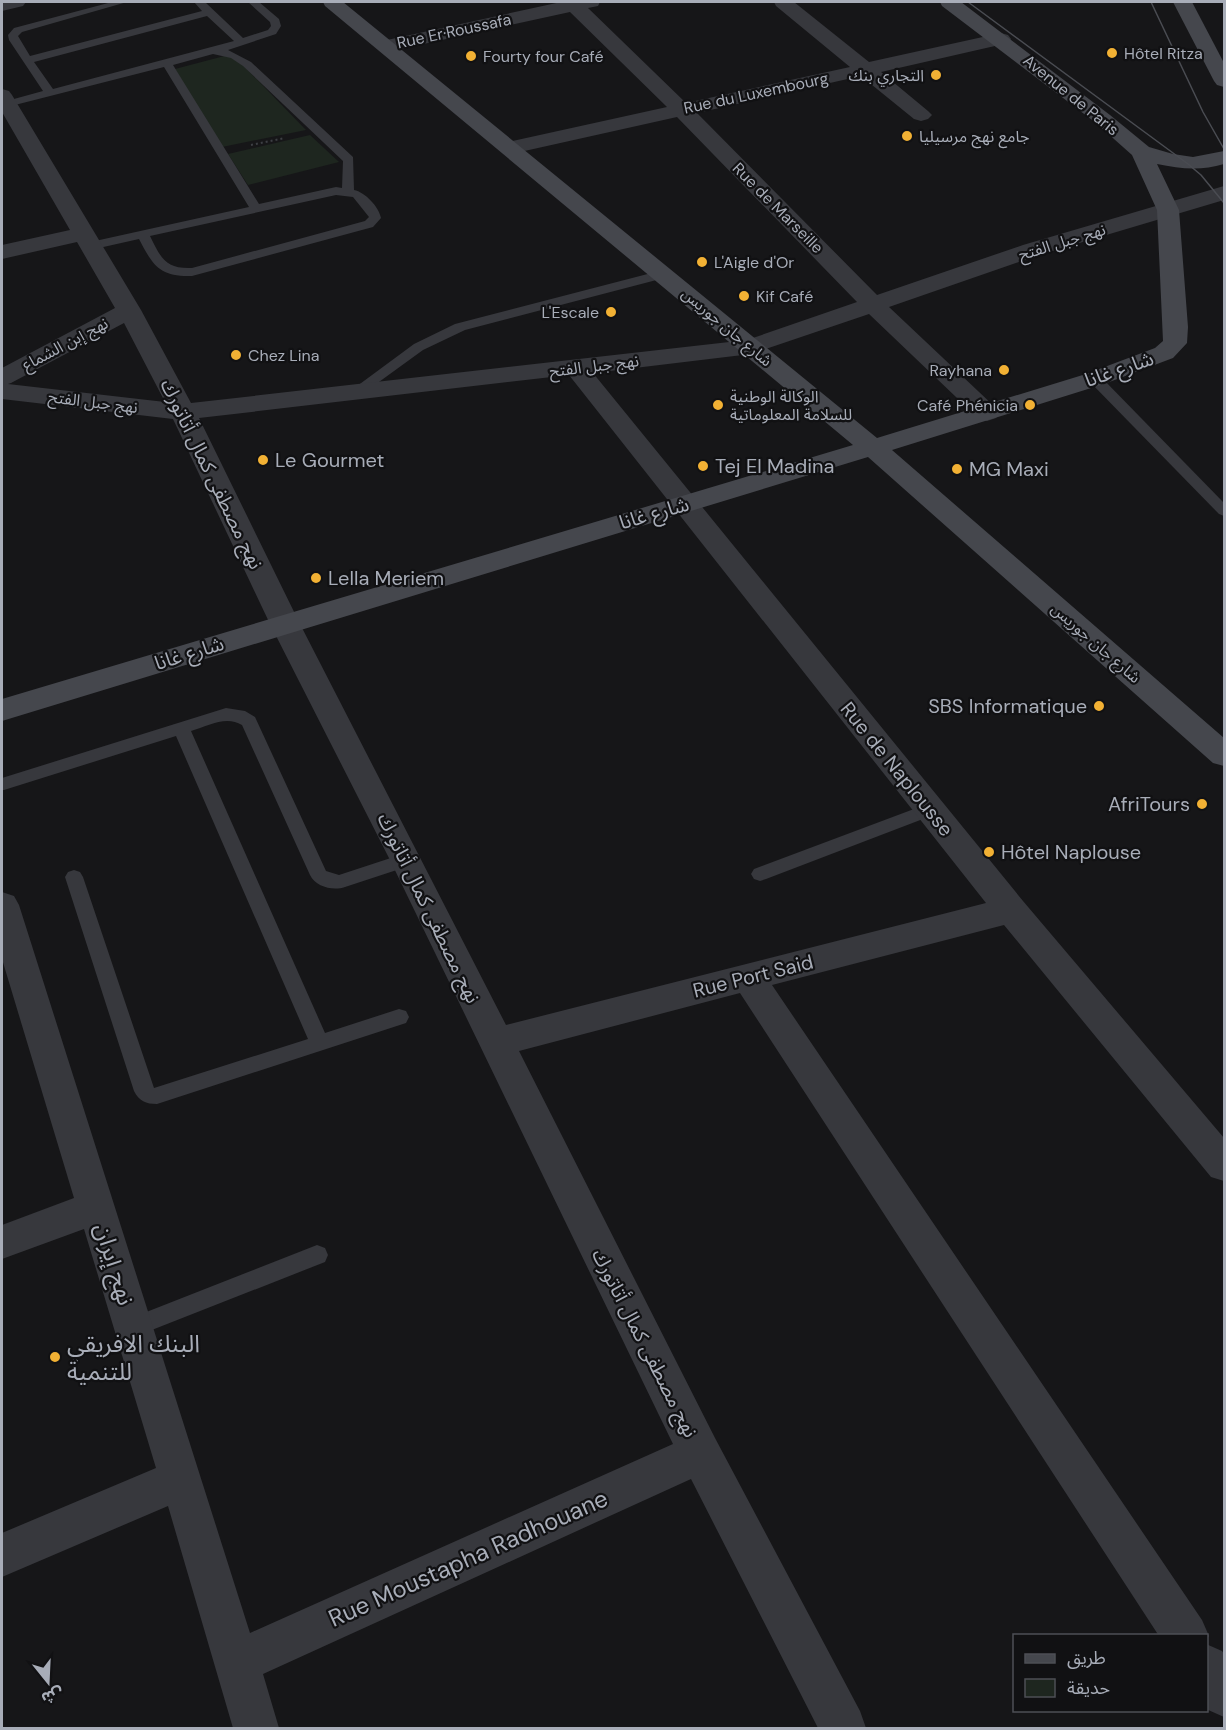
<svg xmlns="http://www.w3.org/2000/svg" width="1226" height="1730" viewBox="0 0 1226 1730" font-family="'DM Sans','Noto Sans Arabic',sans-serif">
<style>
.green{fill:#1e261f}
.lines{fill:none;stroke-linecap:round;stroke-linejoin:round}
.path{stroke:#3d3f44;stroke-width:2;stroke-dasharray:2 3;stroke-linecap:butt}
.lane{fill:#37383d;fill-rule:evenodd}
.street{fill:#37383d;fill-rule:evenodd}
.secondary{fill:#45474d;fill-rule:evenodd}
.tram{stroke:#4a4c52;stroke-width:1.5}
.poi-dot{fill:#f2b134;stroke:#111113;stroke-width:2}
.labels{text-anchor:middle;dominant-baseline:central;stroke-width:4.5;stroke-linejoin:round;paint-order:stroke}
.far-street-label{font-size:16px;fill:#a8adb8;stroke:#111113}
.far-poi-label{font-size:16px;fill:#a8adb8;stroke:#111113;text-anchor:start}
.street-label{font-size:20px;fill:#a8adb8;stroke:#111113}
.poi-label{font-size:20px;fill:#a8adb8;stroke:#111113;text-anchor:start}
.near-street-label{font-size:24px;fill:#a8adb8;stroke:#111113}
.near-poi-label{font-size:24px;fill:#a8adb8;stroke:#111113;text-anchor:start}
</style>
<rect width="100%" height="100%" fill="#161618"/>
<g class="green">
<path d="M232,54L306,130L222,147L175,69Z"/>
<path d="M310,135L339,162L248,185L228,154Z"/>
</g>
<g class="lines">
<path class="path" d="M251,145L285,138"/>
<g class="lane">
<path d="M112,2H127L22,32L18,36L30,56L202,11L194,2H205L243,38L268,30L271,26L270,22L248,2H259L279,19L281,26L276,34L228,50L251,62L353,157L354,190C365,192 379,207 381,218L373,227L192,276C160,277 153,266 139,239L90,250L86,249L84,246L86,243L249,207L164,67L7,107L2,104L3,102L43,91L9,40L8,35L14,28ZM207,16L234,41L53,89L34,62ZM213,54L231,58L243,66L343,161L342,188L336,187L259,204L173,65ZM336,195L353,197L369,217L365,221L192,268C165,269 161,258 150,236Z"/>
<path d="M663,270L668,271L669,274L668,277L465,330L423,350L361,395L356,396L349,392L414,344L455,324Z"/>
<path d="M1095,375L1100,376L1224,503V516L1219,514L1090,382L1088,379Z"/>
<path d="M226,708L245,711L255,717L326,871L339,875L406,853L412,855L415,860L412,865L345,887C333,891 316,887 310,875L242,725C226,715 208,726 191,731L325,1033L399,1009L406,1011L409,1017L406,1023L157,1104C146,1104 139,1101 134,1091L65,877L68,872L74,870L80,872L83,877L154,1088L308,1039L176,736L4,790H2V778Z"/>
<path d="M930,803L936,804L939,809L936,814L766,879L760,881L754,879L751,874L754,869Z"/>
<path d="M317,1245L325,1248L328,1255L325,1262L134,1337L126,1334L123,1327L126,1320Z"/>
</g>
<g class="street">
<path d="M2,2H26L23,6L2,11Z"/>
<path d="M561,2H600L598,6L588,8L686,103L850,67L776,6L774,2H794L869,62L1001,33L1008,35L1011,39L1008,43L881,72L928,111L932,115L928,119L921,121L914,119L861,76L697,113L877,295L1023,245L1224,186V200L1039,255L889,307L996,408L1000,413L996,418L987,421L978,418L869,314L751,354L593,373L1023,901L1224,1138V1181L1211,1177L1004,925L772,985L1202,1620L1209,1636L1206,1641V1636H1159L740,993L519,1051L715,1438L860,1711L866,1728H818L691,1479L263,1674L279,1728H233L168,1506L2,1577V1533L156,1468L84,1229L2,1259V1225L74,1198L2,959V892L14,896L19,905L250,1633L673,1444L390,860L270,624L173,419L2,399V368L115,308L77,242L2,259V245L70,230L2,112V89L9,91L12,95L141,310L191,403L747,340L857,302L677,117L511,154L503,153L500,148L503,143L667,107L570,12L387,52L380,50L377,46L380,42L387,40ZM124,323L165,402L8,384L11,383ZM569,375L986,903L506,1025L300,624L199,418Z"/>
<path d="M1206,1644L1222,1651L1224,1654V1717L1206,1709Z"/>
</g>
<g class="secondary">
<path d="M323,2H343L877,438L1086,374L1155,348L1163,341L1157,210L1132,155L1096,123L942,6L940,2H961L1110,115L1149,147L1173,154L1193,157L1224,151V164C1201,171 1181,169 1157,164L1179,210L1188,327L1187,343L1173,358L1104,384L892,450L1224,738V766L1213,763L868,457L2,721V699L853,445L325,6Z"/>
<path d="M1173,2H1192L1224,63V87L1217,85L1214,81Z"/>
</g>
<g class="tram">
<path d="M968,2L1188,164L1201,175L1224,203"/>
<path d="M1151,2L1203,112L1224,149"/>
</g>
</g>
<g class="poi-dot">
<circle cx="1112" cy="53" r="6"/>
<circle cx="471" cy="56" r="6"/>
<circle cx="936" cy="75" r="6"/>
<circle cx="907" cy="136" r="6"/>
<circle cx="702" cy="262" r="6"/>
<circle cx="744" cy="296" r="6"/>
<circle cx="611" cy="312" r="6"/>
<circle cx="236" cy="355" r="6"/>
<circle cx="1004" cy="370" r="6"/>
<circle cx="718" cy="405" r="6"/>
<circle cx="1030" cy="405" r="6"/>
<circle cx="263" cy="460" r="6"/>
<circle cx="703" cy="466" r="6"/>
<circle cx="957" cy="469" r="6"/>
<circle cx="316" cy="578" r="6"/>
<circle cx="1099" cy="706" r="6"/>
<circle cx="1202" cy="804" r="6"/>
<circle cx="989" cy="852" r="6"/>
<circle cx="55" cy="1357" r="6"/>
</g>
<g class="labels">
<g class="far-street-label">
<text transform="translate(454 31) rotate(-12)">Rue Er·Roussafa</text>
<text transform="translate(756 93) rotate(-12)">Rue du Luxembourg</text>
<text transform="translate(1071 95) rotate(39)">Avenue de Paris</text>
<text transform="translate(778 208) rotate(45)">Rue de Marseille</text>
<text transform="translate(1062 242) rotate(-17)">نهج جبل الفتح</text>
<text transform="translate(727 327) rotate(40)">شارع جان جوريس</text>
<text transform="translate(65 344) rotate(-28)">نهج إبن الشماع</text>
<text transform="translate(594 366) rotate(-7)">نهج جبل الفتح</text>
<text transform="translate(93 402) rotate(7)">نهج جبل الفتح</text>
<text transform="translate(1096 643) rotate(41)">شارع جان جوريس</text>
</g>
<g class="far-poi-label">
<text x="1124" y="53">Hôtel Ritza</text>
<text x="483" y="56">Fourty four Café</text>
<text x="924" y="75" text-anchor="end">التجاري بنك</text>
<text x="919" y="136">جامع نهج مرسيليا</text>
<text x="714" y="262">L'Aigle d'Or</text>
<text x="756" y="296">Kif Café</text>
<text x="599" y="312" text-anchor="end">L'Escale</text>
<text x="248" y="355">Chez Lina</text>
<text x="992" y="370" text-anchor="end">Rayhana</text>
<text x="730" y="396">الوكالة الوطنية<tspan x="730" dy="18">للسلامة المعلوماتية</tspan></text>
<text x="1018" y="405" text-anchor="end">Café Phénicia</text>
</g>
<g class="street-label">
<text transform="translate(1119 369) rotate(-19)">شارع غانا</text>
<text transform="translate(212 474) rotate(64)">نهج مصطفى كمال أتاتورك</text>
<text transform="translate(654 513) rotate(-16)">شارع غانا</text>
<text transform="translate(189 653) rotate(-17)">شارع غانا</text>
<text transform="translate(897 769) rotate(51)">Rue de Naplousse</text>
<text transform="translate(429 908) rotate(64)">نهج مصطفى كمال أتاتورك</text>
<text transform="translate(753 976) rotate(-14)">Rue Port Said</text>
<text transform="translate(645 1343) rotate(63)">نهج مصطفى كمال أتاتورك</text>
</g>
<g class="poi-label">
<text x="275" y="460">Le Gourmet</text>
<text x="715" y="466">Tej El Madina</text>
<text x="969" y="469">MG Maxi</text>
<text x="328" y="578">Lella Meriem</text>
<text x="1087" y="706" text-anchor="end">SBS Informatique</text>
<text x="1190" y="804" text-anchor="end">AfriTours</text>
<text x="1001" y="852">Hôtel Naplouse</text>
</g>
<g class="near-street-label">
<text transform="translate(115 1264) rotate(73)">نهج إيران</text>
<text transform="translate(468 1558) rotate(-24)">Rue Moustapha Radhouane</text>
</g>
<g class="near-poi-label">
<text x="67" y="1343">البنك الافريقي<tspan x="67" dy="28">للتنمية</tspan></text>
</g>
</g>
<rect width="1226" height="1730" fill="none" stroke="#a8adb8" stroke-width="6"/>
<rect x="1013" y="1634" width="195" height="78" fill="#111113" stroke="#4d4f55" stroke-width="1.5"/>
<rect x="1025" y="1654" width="30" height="9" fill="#45474d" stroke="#4d4f55" stroke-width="1.5"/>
<text x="1067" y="1664" font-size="18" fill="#a8adb8">طريق</text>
<rect x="1025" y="1679" width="30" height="18" fill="#1e261f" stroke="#4d4f55" stroke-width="1.5"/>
<text x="1067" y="1694" font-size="18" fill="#a8adb8">حديقة</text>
<g transform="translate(48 1682) rotate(162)" stroke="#111113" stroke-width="4.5" paint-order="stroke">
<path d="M0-4.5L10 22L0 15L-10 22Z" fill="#a8adb8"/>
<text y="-9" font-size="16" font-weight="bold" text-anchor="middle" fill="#a8adb8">ش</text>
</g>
</svg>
